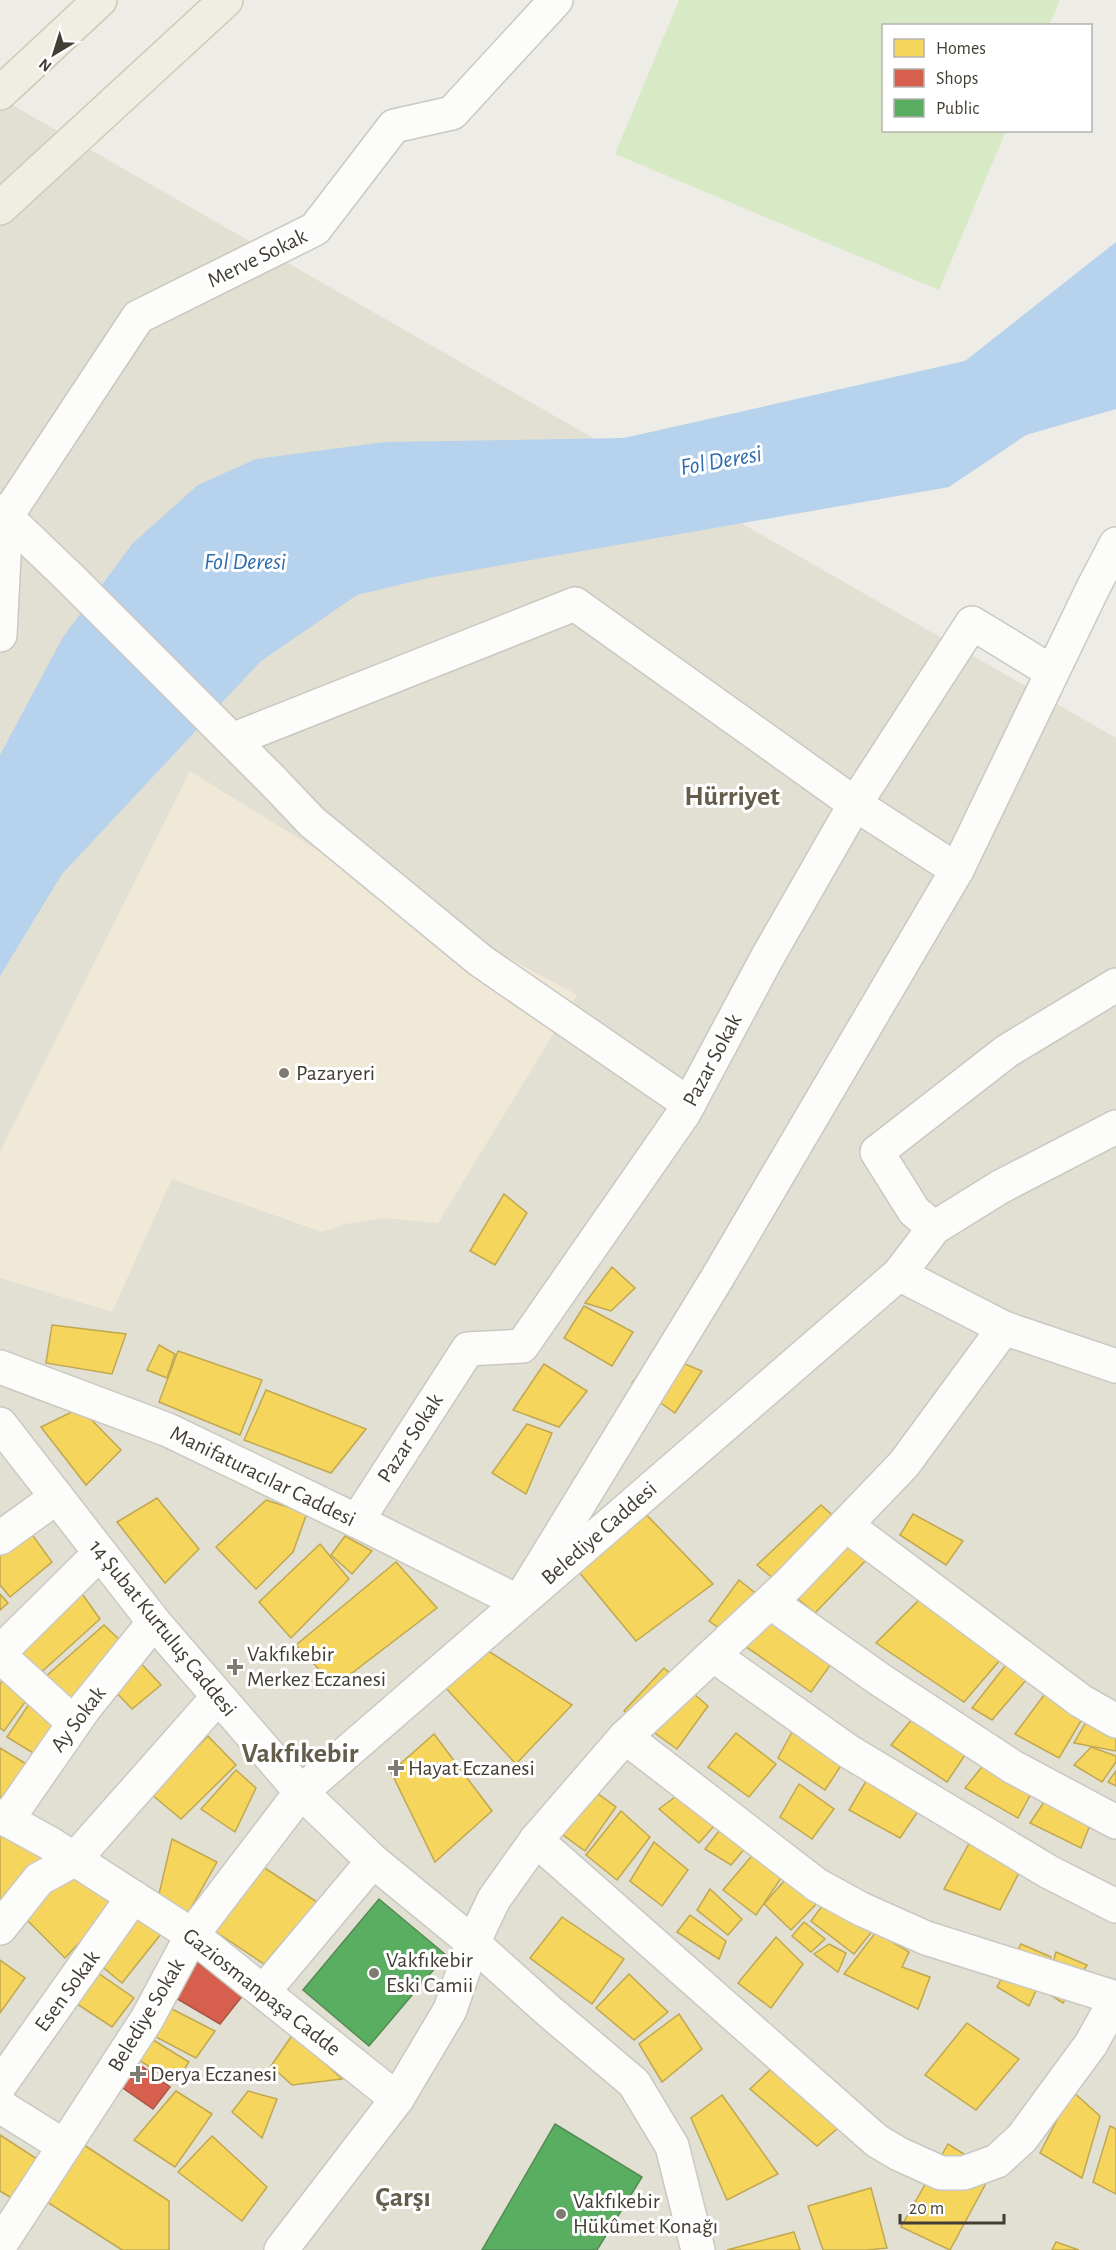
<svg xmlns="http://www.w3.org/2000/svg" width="1116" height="2250" viewBox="0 0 1116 2250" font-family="'Alegreya Sans',sans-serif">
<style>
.residential{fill:#e2dfd3}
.commercial{fill:#f1e9d8}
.green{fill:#d8e9c6}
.water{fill:#b6d2ec}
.homes{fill:#f6d55c;stroke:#c0a850;stroke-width:1.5}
.shops{fill:#d6604d;stroke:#aa5645;stroke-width:1.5}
.public{fill:#5aae61;stroke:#538c53;stroke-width:1.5}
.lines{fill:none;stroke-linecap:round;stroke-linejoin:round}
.minor-casing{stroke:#cac8c2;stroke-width:36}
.major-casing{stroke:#d0cab3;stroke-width:36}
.minor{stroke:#fcfcfb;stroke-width:33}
.major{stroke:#f0ede2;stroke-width:33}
.poi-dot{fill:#7f7b72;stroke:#fff;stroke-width:2}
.labels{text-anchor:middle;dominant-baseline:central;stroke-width:6;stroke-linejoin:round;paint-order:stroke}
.street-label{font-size:22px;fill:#433e33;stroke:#fff}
.poi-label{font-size:22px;fill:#433e33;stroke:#fff;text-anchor:start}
.water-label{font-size:24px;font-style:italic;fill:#2f6cac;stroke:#fff}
.district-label{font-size:28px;font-weight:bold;fill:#655d4b;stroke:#fff}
</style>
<rect width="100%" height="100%" fill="#eeece6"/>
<path class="residential" d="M0,98L1116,738V2250H0Z"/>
<path class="commercial" d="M190,771L375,886L577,995L438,1223L384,1218L346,1224L322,1232L172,1179L112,1312L0,1278V1152Z"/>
<path class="green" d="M679,0H1060L1049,25L884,26V130L1006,131L939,290L615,154Z"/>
<path class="water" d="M1116,242V409L1026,435L949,487L428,578L357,595L261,661L62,874L0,976V755L63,637L133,543L198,485L256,459L385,442L624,438L965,361Z"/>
<g class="homes">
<path d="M504,1194L527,1213L495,1265L470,1251Z"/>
<path d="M612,1267L635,1288L611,1311L585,1303Z"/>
<path d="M584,1306L633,1332L612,1366L564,1338Z"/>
<path d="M52,1325L126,1334L112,1374L46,1363Z"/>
<path d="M159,1345L175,1354L167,1378L147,1370Z"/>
<path d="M178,1351L262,1380L240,1435L159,1402Z"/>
<path d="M656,1352L702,1371L675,1413L632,1383Z"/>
<path d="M544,1364L587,1391L559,1427L513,1410Z"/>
<path d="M266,1390L366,1429L331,1473L244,1440Z"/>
<path d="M80,1408L121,1450L86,1485L41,1427Z"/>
<path d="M527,1424L552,1433L526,1494L492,1473Z"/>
<path d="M157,1498L199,1549L165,1583L117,1522Z"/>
<path d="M266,1500L307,1513L293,1552L256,1589L216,1547Z"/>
<path d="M821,1505L874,1552L815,1613L757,1565Z"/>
<path d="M639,1507L713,1584L636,1641L574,1566Z"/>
<path d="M913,1514L963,1541L946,1565L900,1535Z"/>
<path d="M28,1529L52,1562L10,1597L0,1585V1548Z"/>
<path d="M345,1536L372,1551L352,1574L331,1555Z"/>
<path d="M320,1544L349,1579L291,1638L259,1602Z"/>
<path d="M396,1562L437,1608L335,1686L296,1645Z"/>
<path d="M739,1580L836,1657L811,1692L709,1621Z"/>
<path d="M78,1588L100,1619L36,1677L13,1652Z"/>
<path d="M926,1593L1006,1653L964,1702L876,1643Z"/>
<path d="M0,1594L8,1603L0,1610Z"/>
<path d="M104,1625L122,1642L75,1704L43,1679Z"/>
<path d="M479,1645L572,1705L516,1764L443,1685Z"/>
<path d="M135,1657L161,1685L132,1709L109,1685Z"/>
<path d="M1009,1661L1033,1672L992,1720L972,1708Z"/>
<path d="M664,1668L708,1706L677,1749L624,1711Z"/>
<path d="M4,1678L28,1698L4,1731L0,1728V1684Z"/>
<path d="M1056,1679L1094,1699L1059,1758L1015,1734Z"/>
<path d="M1101,1696L1116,1704V1751L1074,1743Z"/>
<path d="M31,1701L61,1725L38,1756L7,1737Z"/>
<path d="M916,1714L971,1746L947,1782L891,1745Z"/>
<path d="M799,1719L848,1755L825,1790L778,1758Z"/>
<path d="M736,1733L776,1764L749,1797L708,1767Z"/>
<path d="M434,1734L492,1811L435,1862L391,1772Z"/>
<path d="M208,1736L236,1765L181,1819L151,1794Z"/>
<path d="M1091,1747L1116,1756V1762L1102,1782L1074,1765Z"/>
<path d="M0,1748L28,1765L2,1800L0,1798Z"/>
<path d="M989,1758L1034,1788L1018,1818L965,1788Z"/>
<path d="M236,1770L256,1788L235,1832L201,1809Z"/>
<path d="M872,1771L925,1801L900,1838L849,1810Z"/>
<path d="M1116,1771V1786L1108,1782Z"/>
<path d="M799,1784L834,1809L812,1839L780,1817Z"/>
<path d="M586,1785L616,1807L585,1851L552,1827Z"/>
<path d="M686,1789L721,1818L699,1843L659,1809Z"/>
<path d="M1046,1799L1092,1820L1081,1848L1030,1823Z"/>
<path d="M621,1811L650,1837L617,1880L586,1855Z"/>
<path d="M726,1822L752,1840L731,1865L705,1849Z"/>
<path d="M981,1822L1030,1851L1000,1910L944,1889Z"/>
<path d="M0,1827L43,1856L10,1907L0,1900Z"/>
<path d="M172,1839L217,1862L188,1913L158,1898Z"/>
<path d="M654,1842L688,1870L662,1906L630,1881Z"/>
<path d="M761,1845L788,1868L756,1915L723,1890Z"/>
<path d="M257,1863L317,1902L264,1964L210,1928Z"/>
<path d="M68,1869L118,1901L65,1958L20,1913Z"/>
<path d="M792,1872L823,1897L791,1930L764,1904Z"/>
<path d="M710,1889L742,1919L728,1935L697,1910Z"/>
<path d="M825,1902L874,1929L854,1954L811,1921Z"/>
<path d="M135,1912L161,1934L122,1983L100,1965Z"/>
<path d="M690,1915L726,1941L719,1959L677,1932Z"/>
<path d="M562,1917L624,1959L592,2004L530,1958Z"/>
<path d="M804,1922L825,1939L811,1952L792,1936Z"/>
<path d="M876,1932L909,1952L902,1967L930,1977L918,2009L844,1974Z"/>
<path d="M776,1937L803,1964L771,2008L738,1983Z"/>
<path d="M829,1944L846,1953L838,1972L814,1954Z"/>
<path d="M1021,1944L1051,1957L1029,2006L997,1987Z"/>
<path d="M1056,1952L1087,1965L1063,2003L1044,1991Z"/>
<path d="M0,1960L25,1978L0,2013Z"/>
<path d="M91,1968L134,1998L112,2027L68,1998Z"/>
<path d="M629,1974L668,2012L634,2040L596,2008Z"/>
<path d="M168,2007L215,2031L196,2058L154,2036Z"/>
<path d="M679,2014L702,2049L662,2082L639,2044Z"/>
<path d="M967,2023L1019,2059L976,2110L925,2075Z"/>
<path d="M293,2034L342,2079L292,2085L271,2066Z"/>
<path d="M150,2038L189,2062L175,2083L139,2060Z"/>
<path d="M791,2050L857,2112L817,2146L750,2089Z"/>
<path d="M176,2091L212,2114L175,2167L134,2140Z"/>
<path d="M248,2091L277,2099L262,2138L232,2112Z"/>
<path d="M1072,2091L1100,2116L1082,2178L1040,2153Z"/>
<path d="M722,2095L778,2174L727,2200L691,2118Z"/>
<path d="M1110,2126L1116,2129V2194L1093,2182Z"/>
<path d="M0,2135L37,2159L13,2199L0,2191Z"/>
<path d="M212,2136L267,2187L242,2221L178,2172Z"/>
<path d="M81,2143L169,2201V2250H122L44,2200Z"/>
<path d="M948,2144L992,2172L950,2250L901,2227Z"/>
<path d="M871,2188L887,2248L867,2250H823L808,2206Z"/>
<path d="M794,2232L800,2250H727Z"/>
<path d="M1056,2242L1079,2250H1052Z"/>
</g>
<g class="shops">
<path d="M195,1961L244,1994L220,2024L174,1997Z"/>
<path d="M136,2062L170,2087L153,2109L120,2086Z"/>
</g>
<g class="public">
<path d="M379,1899L446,1955L369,2046L303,1990Z"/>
<path d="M555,2124L642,2177L597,2250H482Z"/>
</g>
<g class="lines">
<defs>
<g id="minor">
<path d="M0,511L71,579L275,783L312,822L481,961L689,1104"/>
<path d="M0,635L6,517L138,317L315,229L394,126L452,113L556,0"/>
<path d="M232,740L575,604L855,804L957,870"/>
<path d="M934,1228L914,1211L877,1152L1007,1051L1116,985"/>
<path d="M899,1274L1004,1328L1116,1366"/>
<path d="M0,1367L168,1430L357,1521L519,1602L716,1280L957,870L1093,588L1116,544"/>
<path d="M0,1424L154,1622L301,1792L373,1861L473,1943L550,2012L634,2083L672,2146L698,2250"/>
<path d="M357,1521L468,1349L522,1346L684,1113L768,956L855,804L972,623L1052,672"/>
<path d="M846,1525L1081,1701L1116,1721"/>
<path d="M0,1538L57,1497"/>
<path d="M770,1602L882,1681L1013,1767L1116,1822"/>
<path d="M0,1652L100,1553"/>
<path d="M713,1655L848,1751L1049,1872L1116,1906"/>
<path d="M0,1656L74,1723"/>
<path d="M625,1737L817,1885L861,1909L926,1938L1116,1998"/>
<path d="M0,1816L51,1844L192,1935L397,2099"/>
<path d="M7,1820L84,1709L154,1622"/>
<path d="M536,1840L877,2141L899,2154L941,2173H964L997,2161L1022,2138L1091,2044L1116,1999"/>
<path d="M0,1928L39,1879L74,1860L218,1697"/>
<path d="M264,1991L373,1861"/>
<path d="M0,2085L133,1897"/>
<path d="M0,2106L64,2146"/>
<path d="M0,2245L147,2019L192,1935L301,1792L899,1274L934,1228L1000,1187L1116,1127"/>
<path d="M281,2250L397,2099L450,2010L473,1943L494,1899L536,1840L625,1737L789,1584L904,1464L1004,1328"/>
</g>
<g id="major">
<path d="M0,93L100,0"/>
<path d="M0,208L226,0"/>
</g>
</defs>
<use href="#minor" class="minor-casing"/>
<use href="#major" class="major-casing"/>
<use href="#minor" class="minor"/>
<use href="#major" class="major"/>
</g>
<g class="poi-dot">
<circle cx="284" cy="1073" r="6"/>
<path d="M232 1658h6v6h6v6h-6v6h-6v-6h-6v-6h6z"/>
<path d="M393 1759h6v6h6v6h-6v6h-6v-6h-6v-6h6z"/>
<circle cx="374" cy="1973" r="6"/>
<path d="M135 2065h6v6h6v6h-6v6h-6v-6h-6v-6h6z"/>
<circle cx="561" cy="2214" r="6"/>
</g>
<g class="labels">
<g class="street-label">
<text transform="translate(257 258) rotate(-26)">Merve Sokak</text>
<text transform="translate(712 1060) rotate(-62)">Pazar Sokak</text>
<text transform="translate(410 1438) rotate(-57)">Pazar Sokak</text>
<text transform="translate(263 1476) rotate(26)">Manifaturacılar Caddesi</text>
<text transform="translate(599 1533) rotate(-41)">Belediye Caddesi</text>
<text transform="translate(163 1628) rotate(51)">14 Şubat Kurtuluş Caddesi</text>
<text transform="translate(78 1719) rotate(-53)">Ay Sokak</text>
<text transform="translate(67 1991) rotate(-54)">Esen Sokak</text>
<text transform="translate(262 1992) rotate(38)">Gaziosmanpaşa Cadde</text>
<text transform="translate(146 2015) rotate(-59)">Belediye Sokak</text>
</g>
<g class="poi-label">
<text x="296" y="1073">Pazaryeri</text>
<text x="247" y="1654">Vakfıkebir<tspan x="247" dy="25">Merkez Eczanesi</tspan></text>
<text x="408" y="1768">Hayat Eczanesi</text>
<text x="386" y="1960">Vakfıkebir<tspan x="386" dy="25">Eski Camii</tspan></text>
<text x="150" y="2074">Derya Eczanesi</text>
<text x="573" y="2201">Vakfıkebir<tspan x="573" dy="25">Hükûmet Konağı</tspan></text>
</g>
<g class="water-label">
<text transform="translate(721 461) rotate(-10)">Fol Deresi</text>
<text x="245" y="562">Fol Deresi</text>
</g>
<g class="district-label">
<text x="732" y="797">Hürriyet</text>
<text x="300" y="1754">Vakfıkebir</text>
<text x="403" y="2198">Çarşı</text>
</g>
</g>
<rect x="882" y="24" width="210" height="108" fill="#ffffff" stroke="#b4b2ad" stroke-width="1.5"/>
<rect x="894" y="39" width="30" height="18" fill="#f6d55c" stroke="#b4b2ad" stroke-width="1.5"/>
<text x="936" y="54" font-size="18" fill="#433e33">Homes</text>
<rect x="894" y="69" width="30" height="18" fill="#d6604d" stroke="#b4b2ad" stroke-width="1.5"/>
<text x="936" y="84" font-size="18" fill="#433e33">Shops</text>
<rect x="894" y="99" width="30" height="18" fill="#5aae61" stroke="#b4b2ad" stroke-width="1.5"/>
<text x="936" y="114" font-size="18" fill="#433e33">Public</text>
<g transform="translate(54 54) rotate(218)" stroke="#ffffff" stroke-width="4.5" paint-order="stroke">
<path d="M0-4.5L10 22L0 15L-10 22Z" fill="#433e33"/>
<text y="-9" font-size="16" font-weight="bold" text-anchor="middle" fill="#433e33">N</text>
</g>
<path d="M900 2214v9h104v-9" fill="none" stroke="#433e33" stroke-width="3"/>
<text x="909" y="2214" font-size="18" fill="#433e33" stroke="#ffffff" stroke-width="4.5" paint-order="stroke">20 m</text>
</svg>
